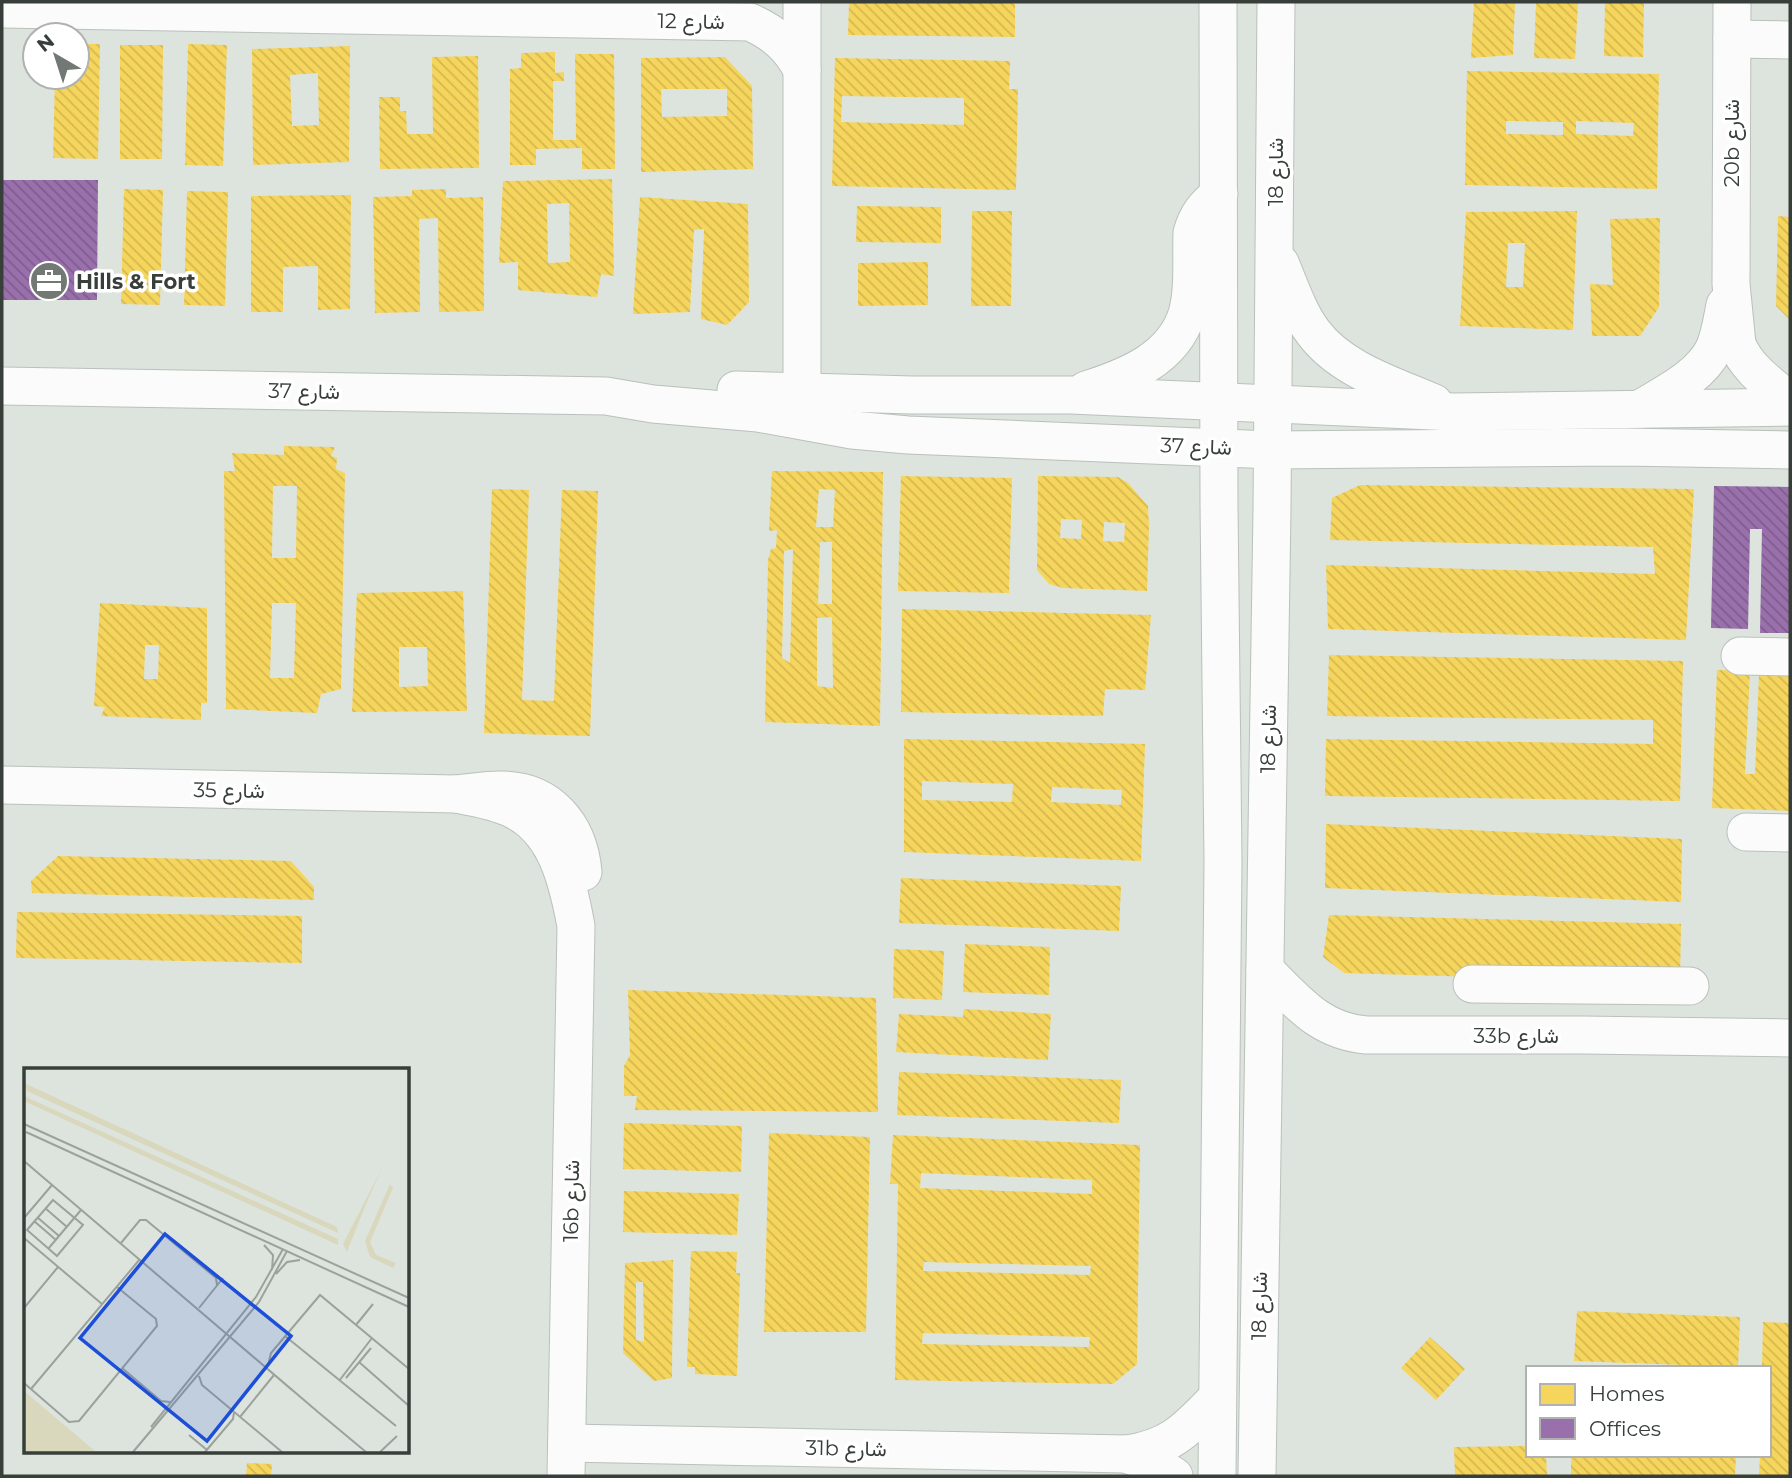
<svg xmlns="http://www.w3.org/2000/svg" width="1792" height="1478" viewBox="0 0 1792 1478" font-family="Montserrat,Vazirmatn,sans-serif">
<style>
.homes{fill:url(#homes-back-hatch);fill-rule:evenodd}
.offices{fill:url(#offices-back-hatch)}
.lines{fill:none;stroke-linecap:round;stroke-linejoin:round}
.minor-casing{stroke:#bac0bb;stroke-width:39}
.minor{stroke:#fafbfa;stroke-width:37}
.labels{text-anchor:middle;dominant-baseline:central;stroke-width:7;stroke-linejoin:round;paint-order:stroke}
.street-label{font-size:21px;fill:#383e39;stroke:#fff}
.poi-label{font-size:21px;font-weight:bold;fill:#383e39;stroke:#fff;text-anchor:start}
.inset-road{fill:none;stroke:#9ba29c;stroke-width:2}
.view{fill:#1d4ed8;fill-opacity:0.15;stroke:#1d4ed8;stroke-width:3.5}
.inset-edge{fill:none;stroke:#383e39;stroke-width:3.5}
</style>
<defs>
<pattern id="homes-back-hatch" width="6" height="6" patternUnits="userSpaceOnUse" patternTransform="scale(1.75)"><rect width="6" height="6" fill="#f6d55c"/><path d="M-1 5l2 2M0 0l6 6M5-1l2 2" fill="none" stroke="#d4b851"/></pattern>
<pattern id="offices-back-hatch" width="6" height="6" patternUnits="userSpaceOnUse" patternTransform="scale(1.75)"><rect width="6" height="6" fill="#9970ab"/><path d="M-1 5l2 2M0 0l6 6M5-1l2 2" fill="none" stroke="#7e5d8c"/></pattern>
</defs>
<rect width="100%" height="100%" fill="#dde4de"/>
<g class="homes">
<path d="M849,2H1015V37L848,35Z"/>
<path d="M1474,2H1515L1513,55L1471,58Z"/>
<path d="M1536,2H1578L1575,59L1534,58Z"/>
<path d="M1605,2H1644L1643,57L1604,56Z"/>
<path d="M77,44H100L98,159L53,158L55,77H77Z"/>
<path d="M188,44L227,45L223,166L185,165Z"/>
<path d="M120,45H163L162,159H120Z"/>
<path d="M350,46L349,162L253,165L252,49ZM318,73L319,125L292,126L290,75Z"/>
<path d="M555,52V73L564,72V81H553V140H576L575,54H614L615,169H582V148L536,149V165H510V69L521,68V53Z"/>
<path d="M478,56L479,168L380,169L379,97H400V111H406L407,134H433L432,57Z"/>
<path d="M725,57L752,86L753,169L641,172V58ZM661,89H727V116L662,117Z"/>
<path d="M835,58L1010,61L1009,89H1018L1016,190L832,186ZM842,96L964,98V125L841,122Z"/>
<path d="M1467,71L1659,74L1657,189L1465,185ZM1506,121L1563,122V135L1506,134ZM1576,121L1634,123L1633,136L1576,134Z"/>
<path d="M612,179L614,276L601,274L597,297L518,290V262L499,263L503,181ZM569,203L570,262L548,263L547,204Z"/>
<path d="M124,189L163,190L160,305L121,304Z"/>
<path d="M446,189V198L483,197L484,311L439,312L438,218L419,219L420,312L375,313L373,197L412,196V190Z"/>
<path d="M187,191L228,192L225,306L184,305Z"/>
<path d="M351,195L350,309L318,310V266L283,267V312H251V196Z"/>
<path d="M640,197L748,204L749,302L727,325L701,319L704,229L694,230L690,312L633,314Z"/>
<path d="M857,206L941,207V243L856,242Z"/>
<path d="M972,211H1012L1011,306H971Z"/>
<path d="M1577,211L1573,330L1460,326L1466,212ZM1508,243H1525L1523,287H1506Z"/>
<path d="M1778,216L1790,217V320L1776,306Z"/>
<path d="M1660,218L1659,307L1640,336H1592L1590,284L1613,285L1610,219Z"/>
<path d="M928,262V305L858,306V263Z"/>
<path d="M284,446L335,447L331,456L337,458L336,469L345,473L341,689L321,694L317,713L226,709L224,471H235L232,453L284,455ZM273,486H297L296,558H272ZM272,603H296L294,678H270Z"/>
<path d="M772,471L883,472L880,726L765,722L768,560L771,549L776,548L777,530L769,531ZM819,489L835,490L833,527H816ZM820,542H832V604H818ZM793,549L790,663L782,658L784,551ZM832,617L833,688L817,686V618Z"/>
<path d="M901,476L1012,478L1009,593L898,591Z"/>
<path d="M1038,476L1118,477L1128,483L1148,506L1149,526L1147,591L1063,588L1049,584L1037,570ZM1061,519L1082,520L1081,539L1060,538ZM1104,522L1125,523L1124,542L1103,541Z"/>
<path d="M1360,485L1694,489L1686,640L1328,629L1326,565L1655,574L1653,547L1330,540L1332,498Z"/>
<path d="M492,489L529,490L522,700L554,701L562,490L598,491L590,736L484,733Z"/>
<path d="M463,591L467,711L352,712L357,593ZM399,647H427L428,686L399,687Z"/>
<path d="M100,603L207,608V703H201V720L101,716L105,707L94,706ZM145,645H159L158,679H144Z"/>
<path d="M902,609L1151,615L1145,690L1105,689L1103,716L901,712Z"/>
<path d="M1329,655L1683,661L1680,801L1325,796L1326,739L1653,744V720L1327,716Z"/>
<path d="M1717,670L1750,671L1745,774H1755L1759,673L1790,674V811L1712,808Z"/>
<path d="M904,739L1145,744L1141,861L904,852ZM922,781L1013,784L1012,802L922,800ZM1052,787L1122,790L1121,805L1051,802Z"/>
<path d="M1326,824L1682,839L1681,902L1325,888Z"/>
<path d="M58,856L291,861L314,887V900L32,893L31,881Z"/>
<path d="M901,878L1121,886L1119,931L899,923Z"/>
<path d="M17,912L302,916V963L16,958Z"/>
<path d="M1329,915L1681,924L1680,983L1344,973L1323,957Z"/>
<path d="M965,944L1050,947L1049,995L963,992Z"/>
<path d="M894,949L944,951L942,1000L893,998Z"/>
<path d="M628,990L876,998L878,1112L635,1110L637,1096H624V1066L630,1055Z"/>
<path d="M964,1009L1051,1014L1048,1060L896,1052L899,1014L963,1017Z"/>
<path d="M899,1072L1121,1080L1119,1123L897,1115Z"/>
<path d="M624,1123L742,1126L741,1172L623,1169Z"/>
<path d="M769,1133L870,1137L866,1332H764Z"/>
<path d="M893,1135L1140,1145L1137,1364L1113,1384L895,1380L898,1184H890ZM921,1173L1092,1180V1194L920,1188ZM924,1262L1091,1266L1090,1275L923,1271ZM923,1333L1090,1337L1089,1347L922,1344Z"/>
<path d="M624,1191L739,1194L737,1235L623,1232Z"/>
<path d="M691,1251L737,1252L736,1273H740L737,1376L695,1374V1367H687Z"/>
<path d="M673,1260L672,1378L654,1381L623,1353L625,1263ZM636,1282H643L644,1342L636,1340Z"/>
<path d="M1577,1311L1740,1317L1738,1367L1574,1361Z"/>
<path d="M1763,1322L1790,1323V1476H1759L1760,1455H1769V1368H1762Z"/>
<path d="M1430,1337L1465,1369L1436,1400L1401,1368Z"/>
<path d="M1528,1446V1455H1546L1547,1476H1455L1454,1447Z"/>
<path d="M1571,1455L1736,1456L1735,1476H1571Z"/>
<path d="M247,1463L272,1464L271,1476H246Z"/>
</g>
<g class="offices">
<path d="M2,180H98L97,300H2Z"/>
<path d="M1714,486L1790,487V633H1760L1762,529H1750L1748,629L1711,628Z"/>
</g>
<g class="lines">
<defs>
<g id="minor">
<path d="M802,2V392"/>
<path d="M1732,2L1731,284L1737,344C1747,369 1770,384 1790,401"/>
<path d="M2,9L750,22C774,33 790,46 802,70"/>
<path d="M1732,39L1790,40"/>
<path d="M1280,263C1290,286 1298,312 1313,332C1341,370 1393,385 1434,403"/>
<path d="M2,386L606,396L653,404L758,413L852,430L908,435L1273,450L1625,447L1790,450"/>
<path d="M736,390L912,395H1071L1454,412L1790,407"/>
<path d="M1086,390C1127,377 1173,359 1187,314C1194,289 1191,259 1192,233C1197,215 1205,206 1219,194"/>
<path d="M1640,409C1666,393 1700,377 1714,349C1720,335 1722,320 1725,305"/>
<path d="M1740,656L1790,657"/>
<path d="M2,785L456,794C470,793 485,790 499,790C549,789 579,825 583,872"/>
<path d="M456,794C470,797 485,799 499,804C554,820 567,877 576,926L566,1476"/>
<path d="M1746,832L1790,833"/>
<path d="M1265,970C1297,1001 1319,1031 1366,1035H1583L1790,1038"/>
<path d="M1472,984L1690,986"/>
<path d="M567,1443L1126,1454C1171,1448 1187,1429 1217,1398"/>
<path d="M1126,1454L1157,1465L1174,1476"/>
<path d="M1217,1476L1223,862L1219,504L1218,2"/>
<path d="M1257,1476L1272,509L1276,2"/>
</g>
</defs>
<use href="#minor" class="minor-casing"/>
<use href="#minor" class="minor"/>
</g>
<defs>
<symbol id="office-disc" viewBox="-11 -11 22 22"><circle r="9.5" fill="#727873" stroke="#fff"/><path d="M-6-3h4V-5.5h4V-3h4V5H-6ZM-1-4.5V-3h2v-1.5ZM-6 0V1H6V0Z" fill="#fff"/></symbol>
</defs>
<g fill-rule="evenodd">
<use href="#office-disc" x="27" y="259" width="44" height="44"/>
</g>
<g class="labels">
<g class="street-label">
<text transform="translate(691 21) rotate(1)">شارع 12</text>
<text transform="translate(1731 143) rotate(-90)">20b شارع</text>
<text transform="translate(1275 172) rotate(-90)">شارع 18</text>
<text transform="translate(304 391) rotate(1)">شارع 37</text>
<text transform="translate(1196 446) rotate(2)">شارع 37</text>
<text transform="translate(1268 739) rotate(-89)">شارع 18</text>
<text transform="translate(229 790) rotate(1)">شارع 35</text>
<text x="1516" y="1035">33b شارع</text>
<text transform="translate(571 1201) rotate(-89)">16b شارع</text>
<text transform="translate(1259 1306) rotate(-89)">شارع 18</text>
<text transform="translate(846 1448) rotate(1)">31b شارع</text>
</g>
<g class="poi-label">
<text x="76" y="281">Hills &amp; Fort</text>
</g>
</g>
<g transform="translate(24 1068)">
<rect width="385" height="385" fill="#dde4de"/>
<path d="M0,15L313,159L314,165L3,23ZM0,28L314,171V177L0,33ZM358,100L342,136L323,184L319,176ZM366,116L369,120L346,174L352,187L372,195L369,200L346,189L341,173Z" fill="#d9d8bc"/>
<path d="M0,323L72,384H0Z" fill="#d9d8bc"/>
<path class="inset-road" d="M0,56L385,230M2,64L385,239M0,93L294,344M29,132L59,157L33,188L3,162ZM21,140L43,159M13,149L35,168M0,150L28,117M10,153L32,172M0,170L78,236M97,175L116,152H122L192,210L193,217M240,177L249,187L248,202M24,181L57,142M252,206L263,194L276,192M171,239L268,322M0,240L34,199M175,240L199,210M332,257L349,236M261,268L372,358M335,294L385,338M244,297L247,285L296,227L385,301M98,300L137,333L146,334M175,308L178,317L258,384M322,310L347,280M315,313L348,270M0,315L45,354L55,353L133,258L132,251L93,219M7,321L116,191M294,344L342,384M216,349L250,307M127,359L232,229L259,181M165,367L183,382M109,384L235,234L263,183M181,384L209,351L210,344M356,384L373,368"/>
<path class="view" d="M141,166L267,268L183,373L56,270Z"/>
<rect width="385" height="385" class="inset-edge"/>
</g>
<rect width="1792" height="1478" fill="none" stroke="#383e39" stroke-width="7"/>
<rect x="1526" y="1366" width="245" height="91" fill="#ffffff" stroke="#afb2b0" stroke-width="2"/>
<rect x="1540" y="1384" width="35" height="21" fill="#f6d55c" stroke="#afb2b0" stroke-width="2"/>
<text x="1589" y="1401" font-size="21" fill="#383e39">Homes</text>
<rect x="1540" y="1418" width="35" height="21" fill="#9970ab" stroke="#afb2b0" stroke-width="2"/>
<text x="1589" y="1436" font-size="21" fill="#383e39">Offices</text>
<g transform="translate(56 56) rotate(321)"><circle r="33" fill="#ffffff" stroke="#afb2b0" stroke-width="2"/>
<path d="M0-5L12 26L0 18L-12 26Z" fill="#727873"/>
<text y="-10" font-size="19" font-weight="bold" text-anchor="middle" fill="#383e39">N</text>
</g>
</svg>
